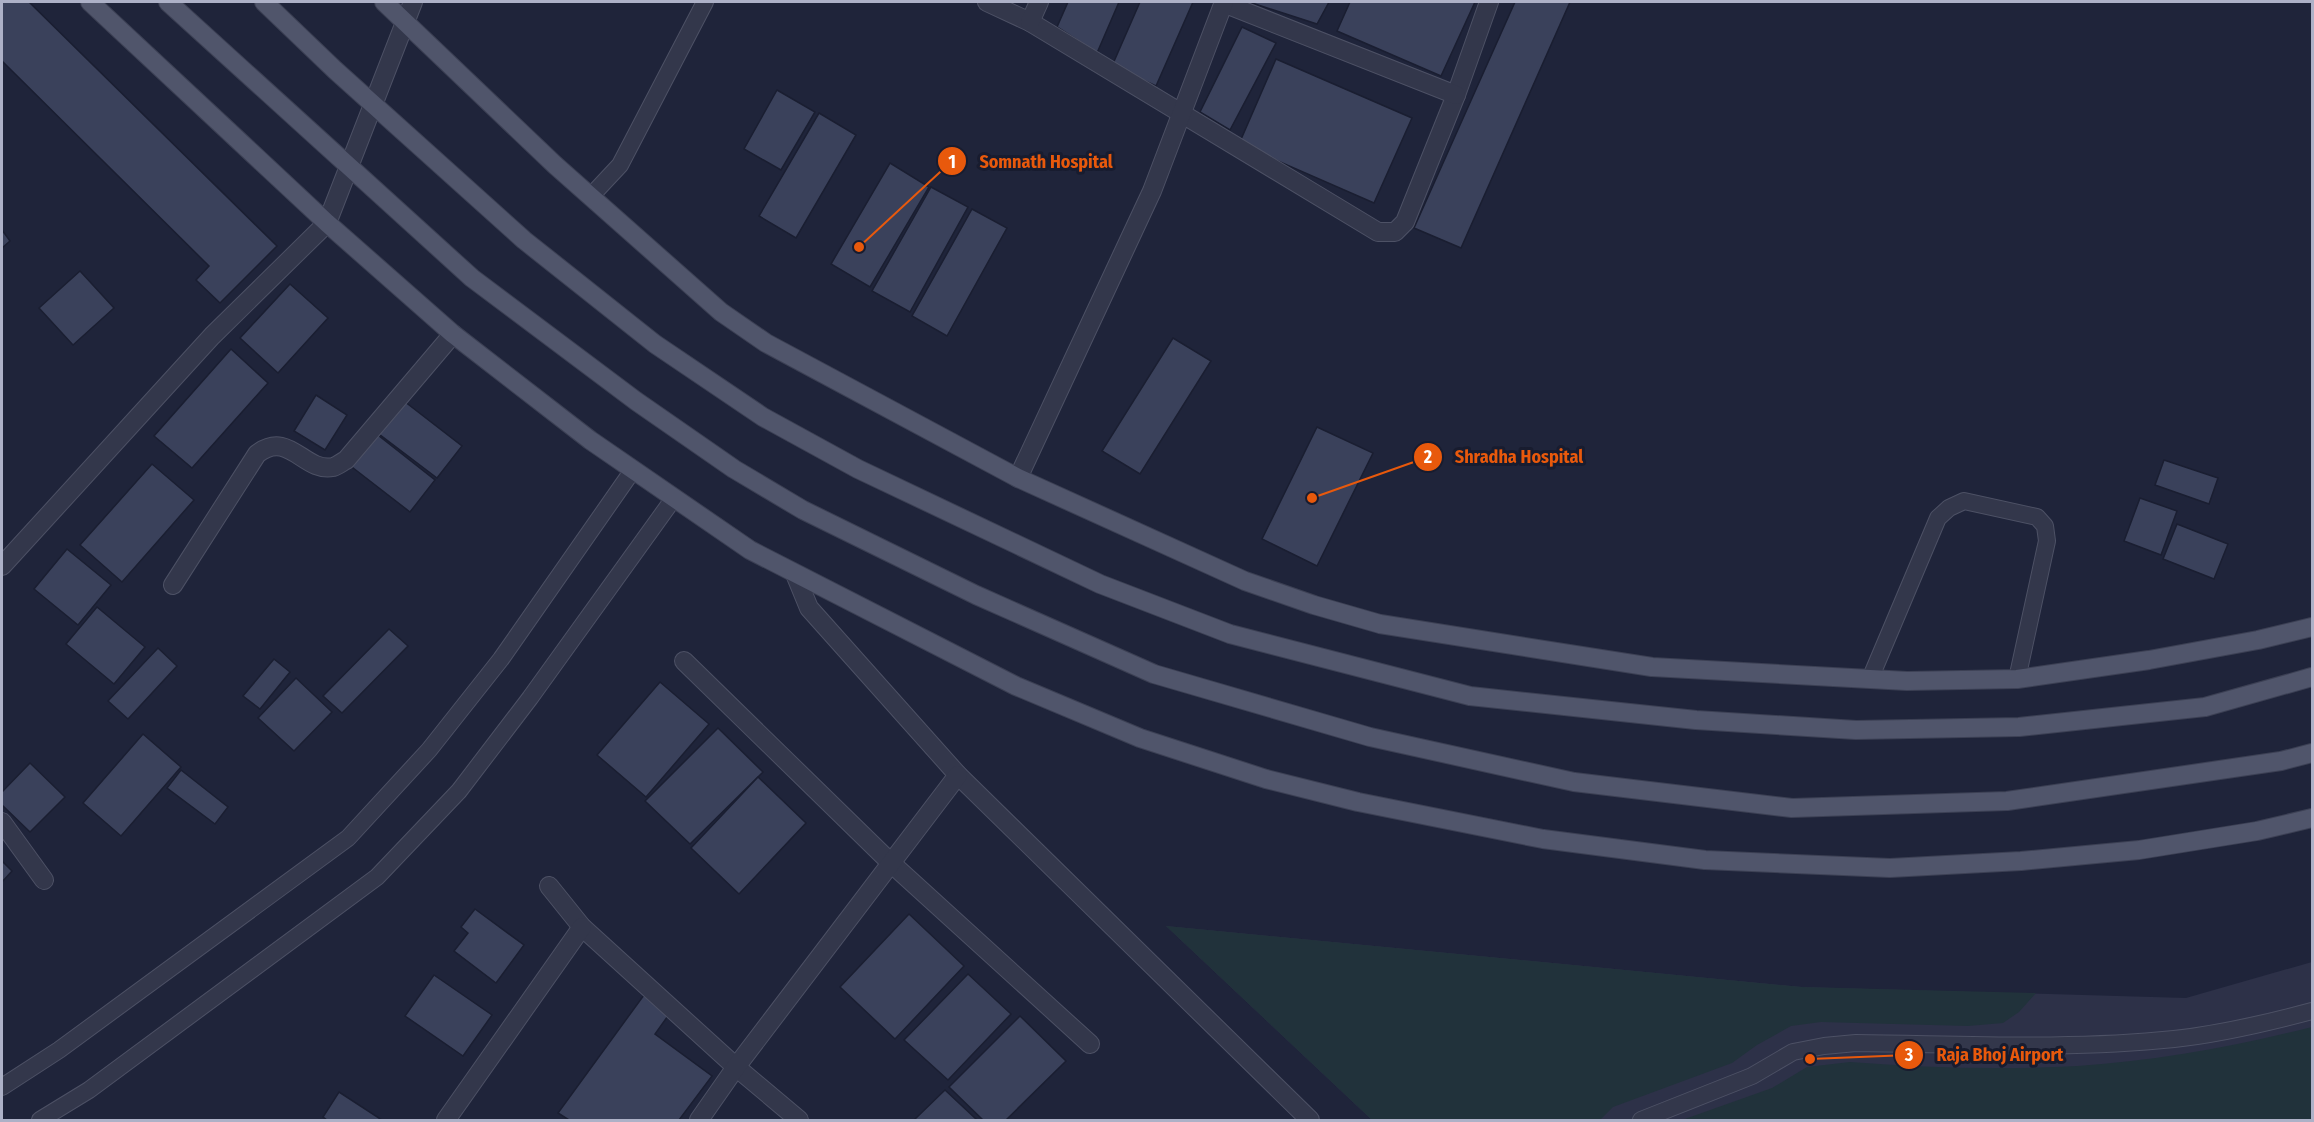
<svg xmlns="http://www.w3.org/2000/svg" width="2314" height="1122" viewBox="0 0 2314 1122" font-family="'Fira Sans Condensed',sans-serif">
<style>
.airport{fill:#2d3148}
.green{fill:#21323b}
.building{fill:#3a415b;stroke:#1a1e31;stroke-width:1.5}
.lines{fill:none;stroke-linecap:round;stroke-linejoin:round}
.lane-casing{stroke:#4d5165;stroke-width:18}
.street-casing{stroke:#4d5165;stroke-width:20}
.primary-casing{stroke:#3c4054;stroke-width:20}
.lane{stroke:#33374b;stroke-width:16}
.street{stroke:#33374b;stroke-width:18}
.primary{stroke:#50556b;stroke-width:18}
.leader{fill:none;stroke:#e8590c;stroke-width:2}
.callout-dot{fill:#e8590c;stroke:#181c2f;stroke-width:2}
.mark-label{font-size:18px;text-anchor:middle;font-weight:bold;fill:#fff}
.callout-label{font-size:18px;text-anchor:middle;font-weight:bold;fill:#e8590c;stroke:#181c2f;stroke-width:6;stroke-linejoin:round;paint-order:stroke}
</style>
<rect width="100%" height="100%" fill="#1f243a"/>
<path class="airport" d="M1166,926L1802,987L2186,998L2312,962V1120H1372Z"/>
<g class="green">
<path d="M1166,926L1802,987L2036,993L2019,1012L2003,1023L1968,1026L1821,1022L1791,1026L1757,1045L1732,1063L1613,1107L1600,1120H1372Z"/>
<path d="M2312,1027V1120H1682L1772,1088L1807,1067L1850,1062C1926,1068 2003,1070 2078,1066C2157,1061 2236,1046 2312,1027Z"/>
</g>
<g class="building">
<path d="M2,2H29L277,246L220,303L196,280L209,266L2,61Z"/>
<path d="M1068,2H1119L1097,53L1057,27Z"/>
<path d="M1140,2H1193L1156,86L1112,66Z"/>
<path d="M1249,2H1329L1317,24Z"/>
<path d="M1350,2H1475L1441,76L1337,31Z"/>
<path d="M1515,2H1570L1461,248L1414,228Z"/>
<path d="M1242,27L1276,43L1230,130L1200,112Z"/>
<path d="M1276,59L1412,118L1374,203L1239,144Z"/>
<path d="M777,90L815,112L781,170L744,149Z"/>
<path d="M819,113L856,135L796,238L759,216Z"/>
<path d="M890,163L929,187L870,287L831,264Z"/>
<path d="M931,187L968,207L910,312L872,291Z"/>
<path d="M972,209L1007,228L947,336L912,316Z"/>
<path d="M2,230L10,241L2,248Z"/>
<path d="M80,271L114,308L73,345L39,308Z"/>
<path d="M290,284L328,318L278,373L240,338Z"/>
<path d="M1173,338L1211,361L1140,474L1102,451Z"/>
<path d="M231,349L268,383L192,468L154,436Z"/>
<path d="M316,395L347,415L325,450L294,431Z"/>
<path d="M400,398L462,446L437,478L375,431Z"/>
<path d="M1317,427L1373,453L1317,566L1262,539Z"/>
<path d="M374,432L435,480L410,512L348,464Z"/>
<path d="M2164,460L2218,478L2209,504L2155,485Z"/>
<path d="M152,464L194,500L122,582L80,545Z"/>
<path d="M2140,498L2177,511L2161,555L2124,541Z"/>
<path d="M2177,524L2228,544L2214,579L2163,559Z"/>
<path d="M67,549L111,585L78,625L34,589Z"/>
<path d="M97,607L145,647L114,684L66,644Z"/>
<path d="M389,629L408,646L342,713L323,696Z"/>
<path d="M158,648L177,666L128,719L108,701Z"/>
<path d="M274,659L290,672L260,709L243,696Z"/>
<path d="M296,678L332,712L294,751L258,718Z"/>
<path d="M660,682L709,724L646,797L597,755Z"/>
<path d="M718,728L763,772L690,844L645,801Z"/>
<path d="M143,734L181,767L121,836L83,803Z"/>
<path d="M30,763L65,797L30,832L2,805V792Z"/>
<path d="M181,770L228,807L215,824L167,788Z"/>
<path d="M758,777L806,823L739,894L691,848Z"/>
<path d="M2,861L12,871L2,882Z"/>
<path d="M475,909L524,945L496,983L454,951L468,933L461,927Z"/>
<path d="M909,914L964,966L895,1039L840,987Z"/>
<path d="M968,974L1011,1014L948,1080L904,1040Z"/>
<path d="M434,975L492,1015L463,1056L405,1016Z"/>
<path d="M644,995L670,1013L655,1034L712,1076L679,1120H569L558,1113Z"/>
<path d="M1020,1016L1066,1061L1006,1120H983L949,1087Z"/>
<path d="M945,1090L977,1120H914Z"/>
<path d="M339,1092L382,1120H327L323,1117Z"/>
</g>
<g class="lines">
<defs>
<g id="lane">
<path d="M591,196L620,165L705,2"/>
<path d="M1870,679L1938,518L1949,508L1964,501L2037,517L2045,526L2047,541L2017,679"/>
<path d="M2,1087L59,1050L348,838L429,750L501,659L633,470"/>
<path d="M40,1120L89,1090L377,877L459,791L530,698L674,498"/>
<path d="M1641,1120L1752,1076L1793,1052L1824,1046L1856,1043C1961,1044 2069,1050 2174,1039C2221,1034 2267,1023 2312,1011"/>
</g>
<g id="street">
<path d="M987,2L1030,22L1378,232H1395L1405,222L1456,95L1489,2"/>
<path d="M1223,3L1456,95"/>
<path d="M1030,22L1039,2"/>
<path d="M1018,478L1152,191L1224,2"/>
<path d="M2,566L212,336L327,223L413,2"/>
<path d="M795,574L809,608L958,775L1310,1120"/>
<path d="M173,585L257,454C289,429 304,473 333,467C337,466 342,462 346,460L453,334"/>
<path d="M684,661L891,863L1090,1044"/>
<path d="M2,822L44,880"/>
<path d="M549,886L582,927L736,1067L799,1120"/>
<path d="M446,1120L582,927"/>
<path d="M699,1120L736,1067L958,775"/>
</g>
<g id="primary">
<path d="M90,2L327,223L453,334L590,440L750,550L1016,686L1140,738L1266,779L1358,802L1543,839L1705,860L1890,868L2021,861L2139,850L2257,831L2312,818"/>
<path d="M168,2L472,278L636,401L734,469L803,510L976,595L1154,674L1370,737L1574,782L1792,808L2007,801L2281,761L2312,753"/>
<path d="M264,2L335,70L524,240L655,344L763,417L858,469L1100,584L1230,634L1470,696L1696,720L1856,730L2019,727L2205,707L2312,677"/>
<path d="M384,2L555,165L721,312L766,343L1018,478L1245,581L1314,605L1380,624L1652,667L1907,681L2017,679L2149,660L2258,640L2312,627"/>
</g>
</defs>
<use href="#lane" class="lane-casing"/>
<use href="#street" class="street-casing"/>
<use href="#primary" class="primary-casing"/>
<use href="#lane" class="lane"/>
<use href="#street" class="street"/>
<use href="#primary" class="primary"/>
</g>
<path class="leader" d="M859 247L952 161M1312 498L1428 457M1810 1059L1909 1055"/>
<g class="callout-dot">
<circle cx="859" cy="247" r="6"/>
<circle cx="1312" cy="498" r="6"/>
<circle cx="1810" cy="1059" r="6"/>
<circle cx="952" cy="161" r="15"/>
<circle cx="1428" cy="457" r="15"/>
<circle cx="1909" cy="1055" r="15"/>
</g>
<g class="mark-label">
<text x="952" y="168">1</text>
<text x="1428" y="463">2</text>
<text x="1909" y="1061">3</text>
</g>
<g class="callout-label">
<text x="1046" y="168">Somnath Hospital</text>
<text x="1519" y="463">Shradha Hospital</text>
<text x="2000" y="1061">Raja Bhoj Airport</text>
</g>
<rect width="2314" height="1122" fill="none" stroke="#adb1c7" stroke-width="6"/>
</svg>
